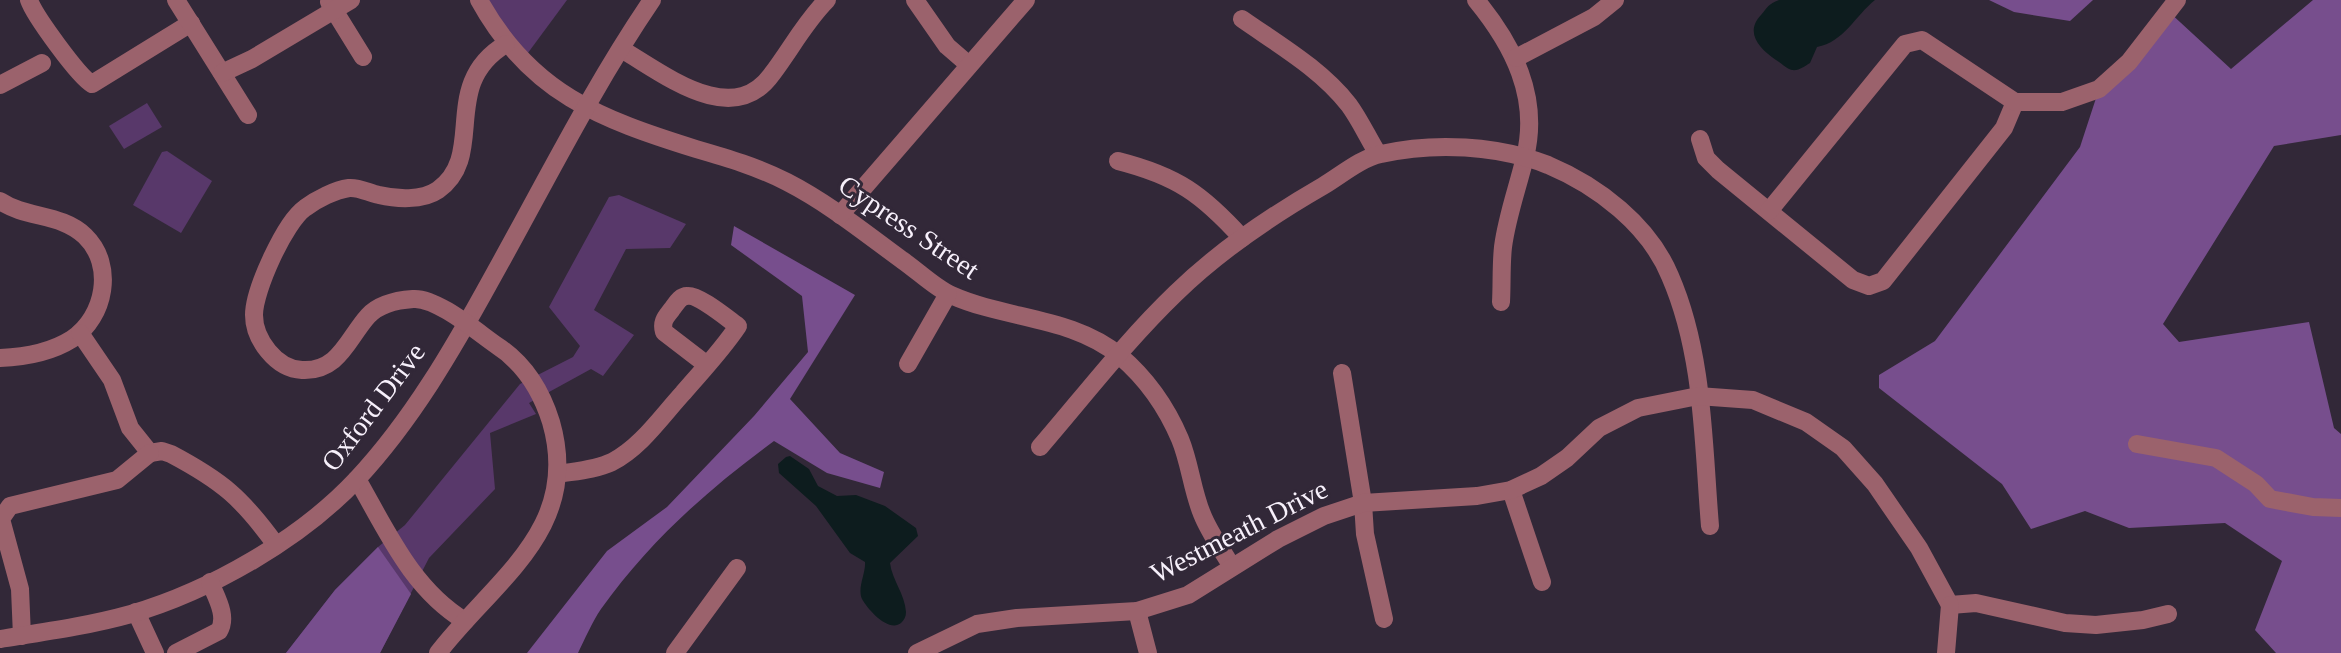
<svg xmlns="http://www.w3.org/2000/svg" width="2341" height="653" viewBox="0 0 2341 653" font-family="Georgia,serif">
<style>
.green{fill:#58386a}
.forest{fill:#774e8d}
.water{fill:#0d1c1e}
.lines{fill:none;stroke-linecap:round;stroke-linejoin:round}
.minor{stroke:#9b626c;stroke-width:18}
.labels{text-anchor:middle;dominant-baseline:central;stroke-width:6;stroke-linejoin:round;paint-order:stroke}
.street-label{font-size:28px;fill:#f7f0fb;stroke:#322838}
</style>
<rect width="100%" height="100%" fill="#322838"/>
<g class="green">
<path d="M484,0H567L522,61Z"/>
<path d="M147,103L162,127L124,149L109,126Z"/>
<path d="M167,151L212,181L181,233L133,205L162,152Z"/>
<path d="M619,195L686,224L670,248L626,249L594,310L634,335L603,376L591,369L529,403L536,414L490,433L495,489L429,558L380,653H286L335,590L378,547L405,525L520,384L573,357L580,346L549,307L609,197Z"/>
</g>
<g class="forest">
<path d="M1989,0H2093L2070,21L2014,12Z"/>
<path d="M2313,0H2341V135L2274,146L2163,324L2179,342L2309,322L2334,428L2341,434V653H2276L2255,630L2282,561L2225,523L2129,528L2085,511L2031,529L2002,484L1879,388V375L1935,341L2080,147L2099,89L2168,11L2231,69Z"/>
<path d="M734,226L855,295L790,399L840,453L884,472L880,488L827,473L774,441C707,490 650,541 601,609C592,622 585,639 578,653H527L607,551L667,507L754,416L808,352L802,296L731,245Z"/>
<path d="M378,547L411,594L380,653H286L335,590Z"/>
</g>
<g class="water">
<path d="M1779,0H1875C1855,16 1844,42 1817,47L1810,63C1805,66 1799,71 1792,70C1787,69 1781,63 1776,60C1760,49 1744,33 1761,15C1768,7 1768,4 1779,0Z"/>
<path d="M790,456L809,469L818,486L837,496L856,495L885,506L916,528L918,536L890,563C892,580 905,594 906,612C906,617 904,620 901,623C889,633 868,610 862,599C857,588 866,573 865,562L850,553L816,506L779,473L778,464L786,457Z"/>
</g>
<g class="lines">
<g class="minor">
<path d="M29,0C34,15 79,77 92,84L191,23"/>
<path d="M176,0L248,115"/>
<path d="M479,0C530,93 600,119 696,149C727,158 758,167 787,182C828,203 865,233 902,260C918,271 934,287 951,295C1007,320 1071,316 1120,356C1147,379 1166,406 1180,439C1190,463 1192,490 1202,514C1209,532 1222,550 1232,567"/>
<path d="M915,0L947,46L969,65"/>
<path d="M1476,0C1513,45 1540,97 1525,157C1518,187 1507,216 1503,247C1501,265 1502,284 1501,302"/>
<path d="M329,2L363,57"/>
<path d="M1242,19C1279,45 1321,69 1349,105C1360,120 1368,138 1378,154"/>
<path d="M621,49C663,73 732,130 772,74C791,49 805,22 827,0"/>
<path d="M1516,58L1594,17L1615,0"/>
<path d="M222,73L252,59L351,0"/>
<path d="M0,85L42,63"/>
<path d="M1700,139L1706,158L1718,170L1853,280L1869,286L1883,281L2004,128L2015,102"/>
<path d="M1118,161C1177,176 1202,194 1242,238"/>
<path d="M0,201C27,219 61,213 85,236C115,265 105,317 72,339C50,353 25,357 0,358"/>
<path d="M1769,211L1905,44L1922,40L2015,102H2062L2099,89L2129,62L2177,0"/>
<path d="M840,215L1026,0"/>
<path d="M80,333L112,380L130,428L150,453L162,451L171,454C222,481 242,498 276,545"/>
<path d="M908,364L948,294"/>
<path d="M1342,373L1363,503L1365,534L1384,619"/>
<path d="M2137,444L2216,458L2256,484L2270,499L2313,507L2341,508"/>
<path d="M1040,447C1084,396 1127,340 1176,293C1219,251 1271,216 1323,186C1340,176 1361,158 1381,154C1434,142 1497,145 1548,165C1598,186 1649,225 1670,276C1704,354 1703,443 1710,526"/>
<path d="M558,474C576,471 595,470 612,462C641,447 661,417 683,393C702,371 722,350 738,326C728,319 698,294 687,296C680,296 676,304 672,309C666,317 661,321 664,332L707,365"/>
<path d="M357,479C387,531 412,589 465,621"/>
<path d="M1511,490L1542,582"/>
<path d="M1950,605L1976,603L2065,623L2096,625L2143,620L2168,614"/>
<path d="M1137,611L1148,653"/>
<path d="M136,612L155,653"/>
<path d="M22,636L20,589L1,519L10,506L117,480L150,453"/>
<path d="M0,639C44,632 88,626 131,614C210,591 301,539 357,479C412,420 453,349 492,278C544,185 592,88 652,0"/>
<path d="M176,653L219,631C228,616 216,597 210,582"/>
<path d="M438,653C495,579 582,529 551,422C541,390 524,363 496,345C476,331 436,297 413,299C398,300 379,304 368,316C348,338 339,372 302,370C276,369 254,339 254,315C254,290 285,222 305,208C317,199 335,190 349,188C359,187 369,193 379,195C396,199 422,201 438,190C488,154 438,85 506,44"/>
<path d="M675,653L737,568"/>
<path d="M917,653L977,624L1017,618L1137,611L1188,595L1278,539L1324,516L1363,503L1477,496L1511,490L1541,476L1567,458L1599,428L1638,408L1698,396L1753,400L1806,422L1843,448L1875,484L1919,548L1950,605"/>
<path d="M1946,653L1950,605"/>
</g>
</g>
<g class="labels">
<g class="street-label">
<text transform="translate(909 227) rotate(34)">Cypress Street</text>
<text transform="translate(373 407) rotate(-53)">Oxford Drive</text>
<text transform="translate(1239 531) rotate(-27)">Westmeath Drive</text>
</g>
</g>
</svg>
